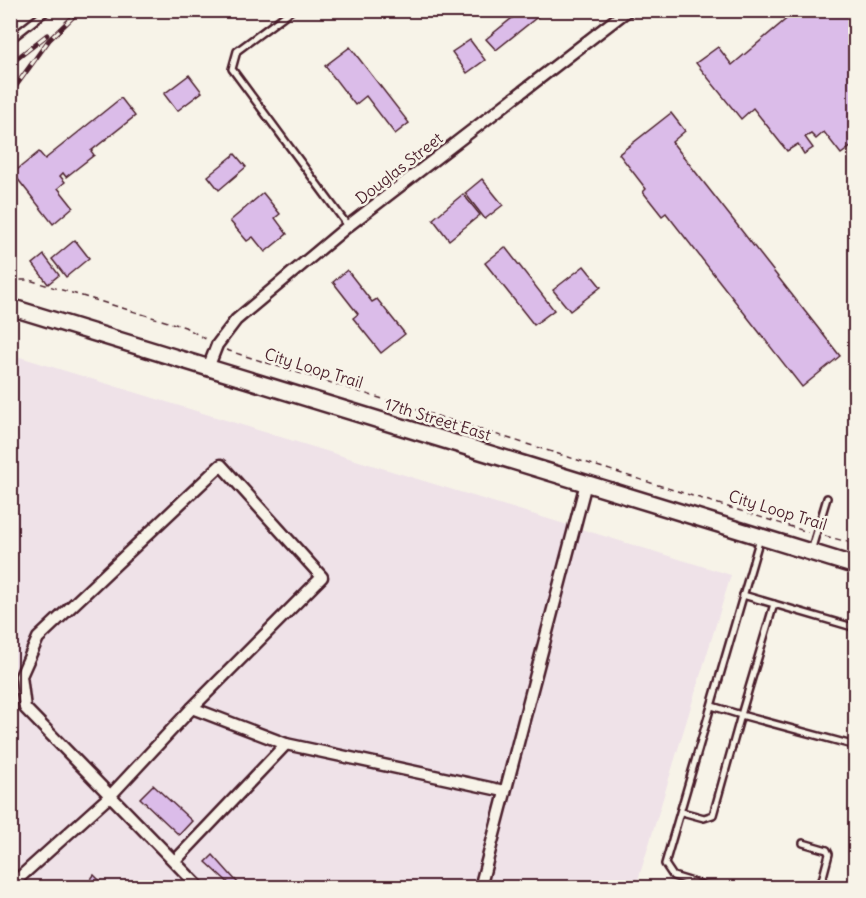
<svg xmlns="http://www.w3.org/2000/svg" width="866" height="898" viewBox="0 0 866 898" font-family="Delius,sans-serif">
<style>
.built{fill:#efe2e8}
.building{fill:#dbbce9;stroke:#4a1f2b;stroke-width:1.5}
.lines{fill:none;stroke-linecap:round;stroke-linejoin:round}
.service-casing{stroke:#4a1f2b;stroke-width:10}
.minor-casing{stroke:#4a1f2b;stroke-width:15}
.secondary-casing{stroke:#4a1f2b;stroke-width:20}
.path{stroke:#4a1f2b;stroke-width:1.5;stroke-dasharray:6 4.5;stroke-linecap:butt}
.service{stroke:#f7f3e8;stroke-width:5}
.minor{stroke:#f7f3e8;stroke-width:10}
.secondary{stroke:#f7f3e8;stroke-width:15}
.rail-casing{stroke:#4a1f2b;stroke-width:5}
.rail{stroke:#f7f3e8;stroke-width:3;stroke-dasharray:9;stroke-linecap:butt}
.labels{text-anchor:middle;dominant-baseline:central;stroke-width:5;stroke-linejoin:round;paint-order:stroke}
.street-label{font-size:16px;fill:#4a1f2b;stroke:#f7f3e8}
</style>
<rect width="100%" height="100%" fill="#f7f3e8"/>
<filter id="ink" filterUnits="userSpaceOnUse"><feTurbulence type="fractalNoise" baseFrequency=".0167" numOctaves="2"/><feDisplacementMap in="SourceGraphic" scale="12" xChannelSelector="R" yChannelSelector="G"/><feConvolveMatrix kernelMatrix="1 2 1 2 8 2 1 2 1" color-interpolation-filters="sRGB"/></filter>
<g filter="url(#ink)">
<path class="built" d="M10,354L731,575L636,887H11Z"/>
<g class="building">
<path d="M522,10H546L496,50L486,39Z"/>
<path d="M797,10H856V143L841,154L824,132L816,139L811,134L805,137L813,148L804,154L798,144L787,151L753,108L741,119L696,63L718,47L732,65Z"/>
<path d="M470,40L485,60L467,73L452,52Z"/>
<path d="M350,47L409,123L395,134L366,96L355,105L325,66Z"/>
<path d="M189,75L202,92L177,111L164,94Z"/>
<path d="M121,98L135,116L91,151L94,155L66,177L63,173L60,176L65,182L58,188L73,207L53,224L13,173L39,152L45,159Z"/>
<path d="M671,113L685,131L672,142L840,356L802,387L666,213L662,216L643,192L646,189L619,154Z"/>
<path d="M235,154L246,167L219,190L208,176Z"/>
<path d="M482,179L503,205L485,219L465,193Z"/>
<path d="M263,193L280,214L275,218L287,234L265,252L253,237L247,241L230,221Z"/>
<path d="M463,194L480,215L449,240L433,219Z"/>
<path d="M75,240L89,258L66,277L52,259Z"/>
<path d="M505,247L554,310L534,325L485,263Z"/>
<path d="M44,255L59,275L48,284L33,264Z"/>
<path d="M584,266L601,287L570,311L553,290Z"/>
<path d="M347,270L372,302L377,299L405,334L381,353L353,318L358,314L333,282Z"/>
<path d="M153,785L192,821L179,835L140,798Z"/>
<path d="M213,855L238,883L234,888L206,862Z"/>
<path d="M94,875L107,888H93L88,883Z"/>
</g>
<g class="lines">
<defs>
<g id="service">
<path d="M292,10L237,51L232,69L348,226"/>
<path d="M10,40L48,10"/>
<path d="M811,551L827,498"/>
<path d="M743,595L856,628"/>
<path d="M774,604L741,715L856,746"/>
<path d="M682,812L704,818L713,815L741,715L712,706"/>
<path d="M803,843L827,850L829,854L820,888"/>
<path d="M712,888L673,876L665,864L760,538"/>
</g>
<g id="minor">
<path d="M208,368L217,345L236,320L348,226L628,10"/>
<path d="M192,708L286,744L504,791"/>
<path d="M175,861L286,744"/>
<path d="M10,886L111,795L192,708L322,577L221,465L38,638L21,676L25,708L200,888"/>
<path d="M480,888L586,483"/>
</g>
<path id="secondary" d="M10,307L856,566"/>
</defs>
<use href="#service" class="service-casing"/>
<use href="#minor" class="minor-casing"/>
<use href="#secondary" class="secondary-casing"/>
<g class="path">
<path d="M10,280H29L185,327L209,341"/>
<path d="M226,350L808,532"/>
<path d="M825,536L856,544"/>
</g>
<use href="#service" class="service"/>
<use href="#minor" class="minor"/>
<use href="#secondary" class="secondary"/>
<defs>
<g id="rail">
<path d="M10,64L47,35"/>
<path d="M10,94L49,40L80,10"/>
</g>
</defs>
<use href="#rail" class="rail-casing"/>
<use href="#rail" class="rail"/>
</g>
</g>
<g class="labels">
<g class="street-label">
<text transform="translate(399 168) rotate(-38)">Douglas Street</text>
<text transform="translate(314 368) rotate(17)">City Loop Trail</text>
<text transform="translate(438 419) rotate(17)">17th Street East</text>
<text transform="translate(778 510) rotate(17)">City Loop Trail</text>
</g>
</g>
<rect width="866" height="898" fill="none" stroke="#f7f3e8" stroke-width="36"/>
<rect x="18" y="18" width="830" height="862" fill="none" stroke="#4a1f2b" stroke-width="2" filter="url(#ink)"/>
</svg>
